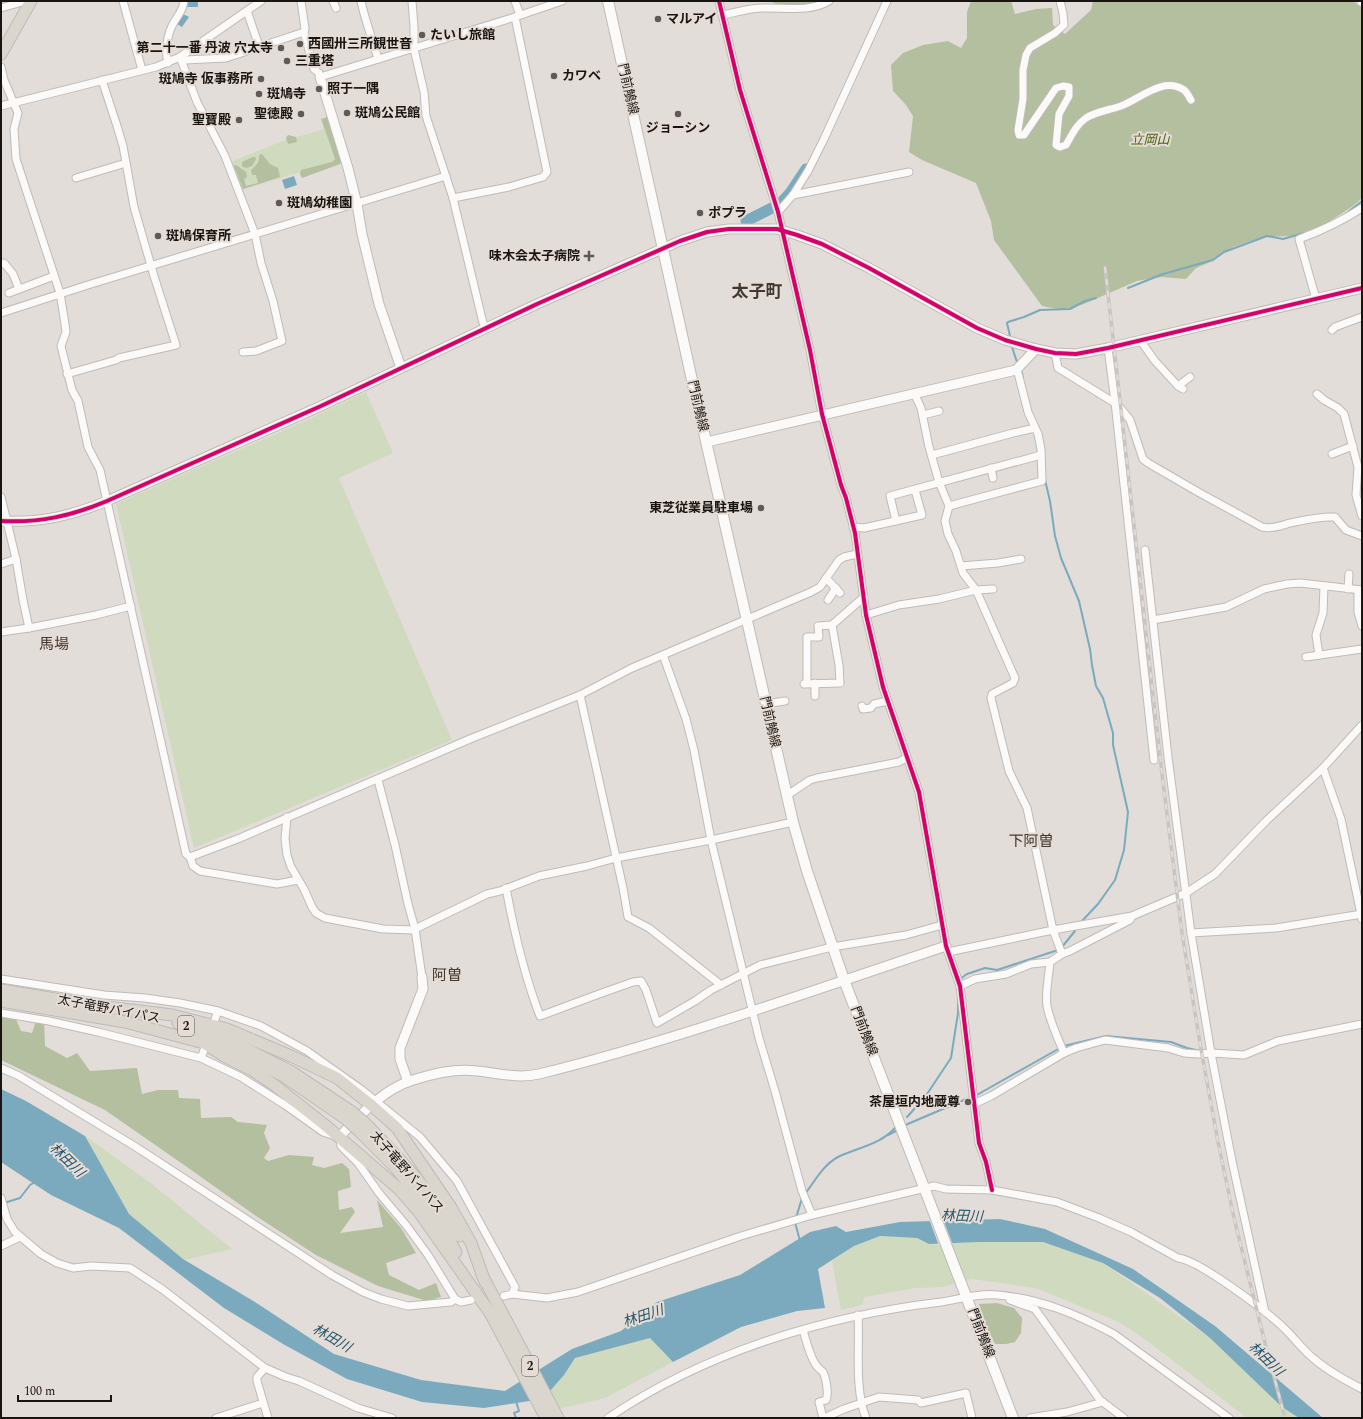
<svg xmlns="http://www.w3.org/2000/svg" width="1363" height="1419" viewBox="0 0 1363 1419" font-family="Spectral,'Noto Sans JP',serif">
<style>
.green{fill:#d0dabe}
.forest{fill:#b3bf9e}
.water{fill:#7baabe}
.pier{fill:#e2ddd9}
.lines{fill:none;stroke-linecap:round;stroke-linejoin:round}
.stream{stroke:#7baabe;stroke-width:2}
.river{stroke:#7baabe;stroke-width:11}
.minor-tunnel{stroke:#c4bfbb;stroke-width:7;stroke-dasharray:7 3.5;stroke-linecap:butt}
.minor-casing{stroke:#bfbbb8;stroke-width:9}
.tertiary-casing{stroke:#bfbbb8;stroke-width:11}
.secondary-casing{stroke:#bfbbb8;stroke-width:12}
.trunk-casing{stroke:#bdbbb9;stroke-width:13}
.minor{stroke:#fbfaf9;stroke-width:7}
.tertiary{stroke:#fbfaf9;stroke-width:9}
.secondary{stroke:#fbfaf9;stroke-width:10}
.trunk{stroke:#dad6ce;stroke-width:11}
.rail-casing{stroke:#c7c5c4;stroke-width:3.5}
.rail{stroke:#e6dcd5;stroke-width:2;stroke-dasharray:6;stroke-linecap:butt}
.trunk-bridge-casing{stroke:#bdbbb9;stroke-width:13;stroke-linecap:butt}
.trunk-bridge{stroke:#dad6ce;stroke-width:11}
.cycleway-casing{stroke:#e6dcd5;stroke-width:6}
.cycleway{stroke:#d6006c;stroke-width:4}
.poi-dot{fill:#5e5a57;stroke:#e6dcd5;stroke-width:1.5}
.labels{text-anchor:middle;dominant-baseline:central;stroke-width:4;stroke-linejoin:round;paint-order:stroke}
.shield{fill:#e6dcd5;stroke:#55504c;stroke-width:1}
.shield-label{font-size:12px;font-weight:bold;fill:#171411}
.poi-label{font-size:13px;font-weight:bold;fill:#171411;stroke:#e6dcd5;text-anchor:start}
.street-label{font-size:13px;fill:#171411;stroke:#e6dcd5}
.park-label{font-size:13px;font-style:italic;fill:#44620b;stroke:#e6dcd5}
.water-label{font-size:14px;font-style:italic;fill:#1e566d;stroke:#e6dcd5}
.quarter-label{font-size:15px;fill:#403832;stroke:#e6dcd5}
.district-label{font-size:17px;font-weight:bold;fill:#403832;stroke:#e6dcd5}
</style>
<rect width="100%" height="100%" fill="#e2ddd9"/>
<g class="green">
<path d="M331,127L340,160L242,190L231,162L280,142Z"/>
<path d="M366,392L393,453L339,478L452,740L194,848L116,504L303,422Z"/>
<path d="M85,1136L148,1181L232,1249L184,1260L129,1214Z"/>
<path d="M880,1236L917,1238L929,1244L979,1242H1043L1103,1263L1210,1338L1282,1407L1299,1418H1247L1149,1342L1119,1322L1036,1288L972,1279L943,1287L916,1288L865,1297L862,1305L841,1310L832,1261L854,1246Z"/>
<path d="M650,1338L673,1362L605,1398L550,1411L543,1399L564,1375L575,1358Z"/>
</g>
<g class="forest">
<path d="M769,1H820L816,4L780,5Z"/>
<path d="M971,1H1011L1015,14L1036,9L1052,8L1053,25L1065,34L1091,10L1093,1H1353L1362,8V198L1353,206L1324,225L1293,236L1263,237L1233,247L1208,263L1196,268L1186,279L1162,277L1137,281L1084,304L1063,310L1042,306L994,240L991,221L976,183L922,160L909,152L913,116L906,105L893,91L891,65L903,53L923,45L948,41L961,48L967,38V12Z"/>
<path d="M327,117L341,162L340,164L302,178L300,174L301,170L332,162L335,159L329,141L321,119Z"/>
<path d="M288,135L296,137L297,142L288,144L286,138Z"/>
<path d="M262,154L270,164L278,168L280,177L243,189L234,166L236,165L246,172L247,177L244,179L246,186L258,183L256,175H252L251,170C256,165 260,163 259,155Z"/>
<path d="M253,157H255L256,159L252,166L246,168L242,166V162Z"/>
<path d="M1,1015L15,1017L21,1031L32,1033L36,1021H44L45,1046L67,1058L77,1053L90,1071L137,1068L142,1094L158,1090H178L179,1098L200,1099L201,1118L231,1117L238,1122L267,1125L264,1133L270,1148L264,1158L268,1161L289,1155L314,1157L312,1165L324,1168L342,1163L349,1169L351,1187L338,1191L339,1210L352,1207L355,1212L340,1233L383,1227L377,1200L401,1228L416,1253L386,1263L389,1275L419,1290L436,1283L441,1297L427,1301L378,1286L316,1255L256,1216L187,1167L105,1110L1,1060Z"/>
<path d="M997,1303L1014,1308L1022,1318L1021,1333L1015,1342L1006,1344H995L987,1328L979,1304Z"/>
</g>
<g class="water">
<rect x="187" y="1" width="11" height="6"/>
<path d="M183,14L189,17L182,27L177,24Z"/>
<path d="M294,176L297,185L285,189L282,180Z"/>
<path d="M1,1089L26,1101L85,1136L129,1214L183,1259L255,1302L334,1354L421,1380L505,1391L572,1349L621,1331L657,1302L740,1275L810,1232L836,1226L846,1232L900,1222L1000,1219L1045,1229L1133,1269L1215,1326L1323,1418H1299L1282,1407L1210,1338L1160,1298L1103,1263L1043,1242H979L929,1244L917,1238L880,1236L854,1246L818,1269L825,1308L797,1311L741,1327L673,1362L650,1338L575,1358L564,1375L543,1399L484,1408L422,1402L347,1379L283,1344L224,1308L119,1228L51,1195L1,1162Z"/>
</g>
<path class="pier" d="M929,1219H943L953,1245L939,1246Z"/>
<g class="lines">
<g class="stream">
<path d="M1343,216L1362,201"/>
<path d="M1128,288L1163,274L1213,260L1224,252L1267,236L1283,239L1304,233"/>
<path d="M1010,336L1007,323L1008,322L1024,317L1040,310L1070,309L1085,301L1096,298"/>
<path d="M1012,347L1017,362"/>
<path d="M1022,372L1023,381"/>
<path d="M1045,480L1050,501L1055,536L1061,558L1079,601L1090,649L1092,665L1096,686L1103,698L1113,733V745L1128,812L1124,850L1115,880L1098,904L1082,921"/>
<path d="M1062,947L1075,931"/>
<path d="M960,979L967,974L985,968L997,970L1055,951"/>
<path d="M1064,1046L1106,1036L1171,1042L1187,1048L1200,1051"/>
<path d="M975,1096L1060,1048"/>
<path d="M907,1117L925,1097L951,1058L958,1013V997"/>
<path d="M903,1126L971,1097"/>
<path d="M888,1135L898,1130"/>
<path d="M805,1194C815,1181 823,1165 838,1157C859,1147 880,1145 896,1127"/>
<path d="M4,1203L20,1198L30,1185L35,1182"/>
<path d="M796,1218L802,1198"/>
<path d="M795,1222L800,1241"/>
<path d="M516,1418L514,1413L519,1411L516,1401"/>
</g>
<path class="river" d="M746,221L780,204L790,193L806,169"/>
<path class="minor-tunnel" d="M99,1024L103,1000"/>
<defs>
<g id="minor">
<path d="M123,1L142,70"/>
<path d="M301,1L305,29L304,32L314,69L319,73L320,77L515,17L562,1"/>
<path d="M333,1L336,8"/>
<path d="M361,1C365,21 373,40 378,59"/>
<path d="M412,1L414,27V49L424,92L426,116L453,198L483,323L486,328"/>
<path d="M515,1L520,15"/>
<path d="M719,1L740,90L778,212L810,350L822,414L841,485L846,498L855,533L866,615L883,687L919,792L946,946L960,986L979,1143L986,1162L992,1190"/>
<path d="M1060,1L1063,13L1064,25L1055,33L1030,48L1026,55L1023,70V99L1018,130L1019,135H1024L1056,88L1063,86L1069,87V96L1059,114L1056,145L1060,147L1066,145C1072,135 1076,125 1086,118C1097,111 1110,110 1121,106C1140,99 1163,76 1184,90C1187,92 1189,97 1191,100"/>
<path d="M1361,2H1362"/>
<path d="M1,8L26,1"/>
<path d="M247,11L259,46"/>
<path d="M722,15C735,13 749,8 762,8C784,7 808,13 829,1"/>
<path d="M180,57L197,102L225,156L255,234L261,263L273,301L282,341L256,351L243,352"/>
<path d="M180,57L185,60L226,58L304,32"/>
<path d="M168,63C165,52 167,36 172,26C176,17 183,12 184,1"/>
<path d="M1,67L4,80L18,113L14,129L16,159L60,293L65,324L66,332L61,346L72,390L78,401L88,447L100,470L186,854L190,857L193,866L200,871L277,884L298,880"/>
<path d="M1,106L156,67L180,57L261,1"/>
<path d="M76,178L126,163"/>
<path d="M793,195L909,172"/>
<path d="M453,198L509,187L543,177L547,172L515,17"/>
<path d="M778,212L793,195L808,171L824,139L887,1"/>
<path d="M1,264L4,263L13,274L19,289"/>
<path d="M9,293L54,276"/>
<path d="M1316,299L1299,239C1321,231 1342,221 1362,208"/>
<path d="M1,313L91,284L446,176"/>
<path d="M1332,330L1335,327L1362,317"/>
<path d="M1140,340L1155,361L1178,386L1183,389"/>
<path d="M1108,348L1115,402L1154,760"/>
<path d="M1055,353L1058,368L1118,405L1130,420L1143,459L1148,463L1198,492L1262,527C1272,529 1280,526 1290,523C1304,520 1321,516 1335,517L1346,530L1362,536"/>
<path d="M67,374L116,360L119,358L176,345L154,276L134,207L123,146L117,126L102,80"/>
<path d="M1178,386L1190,377"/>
<path d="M914,393L921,408L929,447L939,482L949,506L945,521L948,534L956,551L963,573L976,590L1015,678L1013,683L992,694L991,698L1009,771L1027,808L1053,930L1062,954L1050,962L1031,964L1006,974L975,979L960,986"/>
<path d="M1317,394L1324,400L1338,408L1344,414L1358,467L1356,495L1362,516"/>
<path d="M923,415L939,411"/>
<path d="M1332,454L1353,446"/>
<path d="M932,455L1013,433L1035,428"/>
<path d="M991,468L993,478"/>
<path d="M1,497L16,559L23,600L29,628"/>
<path d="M949,506L1042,481L1041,449L1038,434L1028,412L1017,369"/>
<path d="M896,521L890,496L1041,455"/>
<path d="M853,527L864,528L922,515L915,490"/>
<path d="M1145,550L1168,757L1191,933L1211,1053L1232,1161L1265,1312"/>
<path d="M1,564L16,559"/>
<path d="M961,566L998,563L1021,559"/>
<path d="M826,578L840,593"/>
<path d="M1348,589L1349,574"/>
<path d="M1358,590V612L1362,626"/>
<path d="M828,600L836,588"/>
<path d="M866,615L899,605L939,599L976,590L993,589"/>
<path d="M1153,620L1226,607L1264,589L1287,584L1300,583L1362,590"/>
<path d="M1,632L29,628L96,615L131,606"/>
<path d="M663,655L686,719L694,750L711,840L759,1038L775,1091L802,1191L812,1215"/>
<path d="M1319,655L1316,635L1323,613L1324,586"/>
<path d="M1306,657L1362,649"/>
<path d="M807,683V637H819L818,626L832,625L864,597"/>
<path d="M804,684L840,683L839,665L832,625"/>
<path d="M580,695L623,888L628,917L649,928L721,985"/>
<path d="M815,696V683"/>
<path d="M765,704L785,701"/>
<path d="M862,706L863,709L871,708L874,704L888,701"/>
<path d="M1323,768L1341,819L1362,919"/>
<path d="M378,780L395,845L408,904L415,929L422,977"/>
<path d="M786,796L810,780L817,778L899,762L906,758"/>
<path d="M287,817L285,839L287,855L291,867L304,889L312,907L316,913L325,918L383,929L416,930"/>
<path d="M190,857L240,838L470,739L580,695L632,668L811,592L820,587L839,560L844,557L857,554"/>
<path d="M506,888C514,931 524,975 540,1016L599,994L633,982L641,981L646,990L657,1023L695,1001L711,990L760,965L832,947L906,935L942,925"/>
<path d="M415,929L487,894L500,891L539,876L587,866L616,858L711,840L793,822"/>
<path d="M1191,933L1276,928L1362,914"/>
<path d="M948,952L1053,930L1132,916L1186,893L1215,874L1266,821L1323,768L1362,725"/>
<path d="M1062,954L1070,951L1130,920L1131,918"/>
<path d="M1050,962C1049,976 1045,992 1047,1006C1050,1022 1058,1038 1064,1053"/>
<path d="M1,979L104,995L145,998L180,1003L218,1011L261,1026L307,1051L362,1090L420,1137L457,1181L515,1287L512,1294L504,1296"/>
<path d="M1,1013L49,1021L98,1032L201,1058L241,1077L285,1105L323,1132L332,1135"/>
<path d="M215,1019L218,1011"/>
<path d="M201,1058L204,1050"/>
<path d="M1,1068L19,1076L136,1147L332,1275L363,1292L381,1299L408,1306L451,1302L455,1299"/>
<path d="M974,1104L991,1096L1064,1053L1076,1048L1105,1040L1168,1048L1184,1053L1198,1054L1211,1053L1244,1055L1278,1041L1362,1024"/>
<path d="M340,1140L341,1146L358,1163L379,1193L406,1225L428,1255L455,1299L461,1302L471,1300"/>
<path d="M1,1198L7,1219L15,1232L41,1254L57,1263L73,1268L91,1266L130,1268L162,1289L265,1368L286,1377L299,1381L358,1408L392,1418"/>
<path d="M1,1246L20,1237"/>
<path d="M512,1294L547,1298L578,1292L741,1236L812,1215L934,1186L946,1189L992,1190L1057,1202L1099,1218L1131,1232L1178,1258C1199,1260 1269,1313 1286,1330C1295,1339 1303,1350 1313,1358C1328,1371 1345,1380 1362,1389"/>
<path d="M1010,1300L1035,1309L1100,1400L1124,1418"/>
<path d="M858,1315C860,1347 854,1388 866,1418"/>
<path d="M803,1330C806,1340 810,1357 816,1365C818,1368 821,1370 823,1372C826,1378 829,1394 826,1400L819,1402L823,1418"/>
<path d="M265,1368L257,1377V1381L268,1418"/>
<path d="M216,1418L263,1403"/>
<path d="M608,1418C705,1352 825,1316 941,1302C960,1299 979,1293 998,1295C1041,1299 1076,1314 1114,1334L1229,1418"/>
<path d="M824,1418L844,1409L879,1397L918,1400L921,1403L966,1393L972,1418"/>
<path d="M1030,1418L1067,1412L1103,1402"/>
</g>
<g id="tertiary">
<path d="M320,77L348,168L357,204L362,234L379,304L401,368"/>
<path d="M707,442L1016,370L1036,349"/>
<path d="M1,521C40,523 71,516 107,501L321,406L537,304L680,241L707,232L729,229H777L797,235L822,244L869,268L977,328L1005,340L1036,349L1055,353L1076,354L1108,348L1362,288"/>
<path d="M408,1082L400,1059V1048L423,989L422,977"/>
<path d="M339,1137C360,1116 381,1091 410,1081C432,1074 454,1068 477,1071C498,1073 518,1079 539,1074C676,1040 811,991 946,946"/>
</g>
<path id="secondary" d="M608,1L692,380L793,822L807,871L844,980L1013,1418"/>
<g id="trunk">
<path d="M1,54L31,1"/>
<path d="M1,990L115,1009"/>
<path d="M1,1001L125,1022L204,1043L241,1055L282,1075L346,1119"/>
<path d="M107,1007L172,1015L227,1029L291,1056L337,1078L371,1105L397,1128L450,1206L471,1243L485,1282"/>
<path d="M178,1023L230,1041L292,1072L352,1112"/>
<path d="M204,1043L224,1056L252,1070L273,1084L325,1125L399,1189L419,1212L493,1317"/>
<path d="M366,1124C400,1159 433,1194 459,1236"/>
<path d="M360,1132L395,1167L437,1219L456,1252"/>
<path d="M482,1275L558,1418"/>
<path d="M489,1311L546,1418"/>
</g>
</defs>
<use href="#minor" class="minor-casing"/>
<use href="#tertiary" class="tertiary-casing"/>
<use href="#secondary" class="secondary-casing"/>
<use href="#trunk" class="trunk-casing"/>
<use href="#minor" class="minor"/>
<use href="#tertiary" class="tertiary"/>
<use href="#secondary" class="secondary"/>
<use href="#trunk" class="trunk"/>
<defs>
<path id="rail" d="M1105,267L1162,774L1182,933L1201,1049L1218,1142L1234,1218L1265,1343L1285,1418"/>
</defs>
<use href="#rail" class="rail-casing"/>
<use href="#rail" class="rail"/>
<defs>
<g id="trunk-bridge">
<path d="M352,1112L366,1124"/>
<path d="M346,1119L360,1132"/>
</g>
</defs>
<use href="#trunk-bridge" class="trunk-bridge-casing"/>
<use href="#trunk-bridge" class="trunk-bridge"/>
<defs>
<g id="cycleway">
<path d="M719,1L740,90L778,212L810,350L822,414L841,485L846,498L855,533L866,615L883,687L919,792L946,946L960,986L979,1143L986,1162L992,1190"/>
<path d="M1,521C40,523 71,516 107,501L321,406L537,304L680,241L707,232L729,229H777L797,235L822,244L869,268L977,328L1005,340L1036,349L1055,353L1076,354L1108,348L1362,288"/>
</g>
</defs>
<use href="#cycleway" class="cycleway-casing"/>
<use href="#cycleway" class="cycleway"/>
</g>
<g class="poi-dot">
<circle cx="658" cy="19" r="4"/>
<circle cx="422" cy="35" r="4"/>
<circle cx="300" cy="44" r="4"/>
<circle cx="281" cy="48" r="4"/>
<circle cx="287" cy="61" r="4"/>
<circle cx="554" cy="76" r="4"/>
<circle cx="261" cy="79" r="4"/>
<circle cx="319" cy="89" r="4"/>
<circle cx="259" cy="94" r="4"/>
<circle cx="347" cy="113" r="4"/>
<circle cx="301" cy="114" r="4"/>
<circle cx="678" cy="114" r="4"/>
<circle cx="239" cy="120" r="4"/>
<circle cx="279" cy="203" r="4"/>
<circle cx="700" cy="213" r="4"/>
<circle cx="158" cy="236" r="4"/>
<path d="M587 250h4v4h4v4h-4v4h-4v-4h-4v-4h4z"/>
<circle cx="761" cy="508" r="4"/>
<circle cx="968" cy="1102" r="4"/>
</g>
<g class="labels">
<g class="shield">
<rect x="178" y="1016" width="16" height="20" rx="3"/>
<rect x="522" y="1356" width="16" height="20" rx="3"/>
</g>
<g class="shield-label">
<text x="186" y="1026">2</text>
<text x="530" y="1366">2</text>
</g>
<g class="poi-label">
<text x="666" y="19">マルアイ</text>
<text x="430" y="35">たいし旅館</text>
<text x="308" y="44">西國卅三所観世音</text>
<text x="273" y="48" text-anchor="end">第二十一番 丹波 穴太寺</text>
<text x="295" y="61">三重塔</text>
<text x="562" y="76">カワベ</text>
<text x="253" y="79" text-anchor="end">斑鳩寺 仮事務所</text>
<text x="327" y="89">照于一隅</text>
<text x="267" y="94">斑鳩寺</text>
<text x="355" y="113">斑鳩公民館</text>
<text x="293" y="114" text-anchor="end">聖徳殿</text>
<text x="231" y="120" text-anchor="end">聖寶殿</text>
<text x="678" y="128" text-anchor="middle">ジョーシン</text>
<text x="287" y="203">斑鳩幼稚園</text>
<text x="708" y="213">ポプラ</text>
<text x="166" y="236">斑鳩保育所</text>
<text x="580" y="256" text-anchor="end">味木会太子病院</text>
<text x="753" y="508" text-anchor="end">東芝従業員駐車場</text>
<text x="960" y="1102" text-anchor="end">茶屋垣内地蔵尊</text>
</g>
<g class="street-label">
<text transform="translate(628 89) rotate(77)">門前鵤線</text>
<text transform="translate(698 406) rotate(77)">門前鵤線</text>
<text transform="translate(770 722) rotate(77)">門前鵤線</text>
<text transform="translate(109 1009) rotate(11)">太子竜野バイパス</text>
<text transform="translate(864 1031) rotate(69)">門前鵤線</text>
<text transform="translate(407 1172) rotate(49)">太子竜野バイパス</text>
<text transform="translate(981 1333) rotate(69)">門前鵤線</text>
</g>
<g class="park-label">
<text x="1150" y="140">立岡山</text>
</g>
<g class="water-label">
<text transform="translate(67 1160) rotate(44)">林田川</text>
<text transform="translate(962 1216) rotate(2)">林田川</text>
<text transform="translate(643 1316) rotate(-18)">林田川</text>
<text transform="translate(332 1338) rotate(30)">林田川</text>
<text transform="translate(1266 1359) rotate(44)">林田川</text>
</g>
<g class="quarter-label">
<text x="54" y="644">馬場</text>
<text x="1031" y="841">下阿曽</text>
<text x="447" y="975">阿曽</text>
</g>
<g class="district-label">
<text x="757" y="292">太子町</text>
</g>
</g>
<rect width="1363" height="1419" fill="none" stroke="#171411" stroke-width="4"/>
<path d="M18 1395v6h93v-6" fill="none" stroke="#171411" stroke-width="2"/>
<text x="24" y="1395" font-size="12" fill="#171411" stroke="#e6dcd5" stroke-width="3" paint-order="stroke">100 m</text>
</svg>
